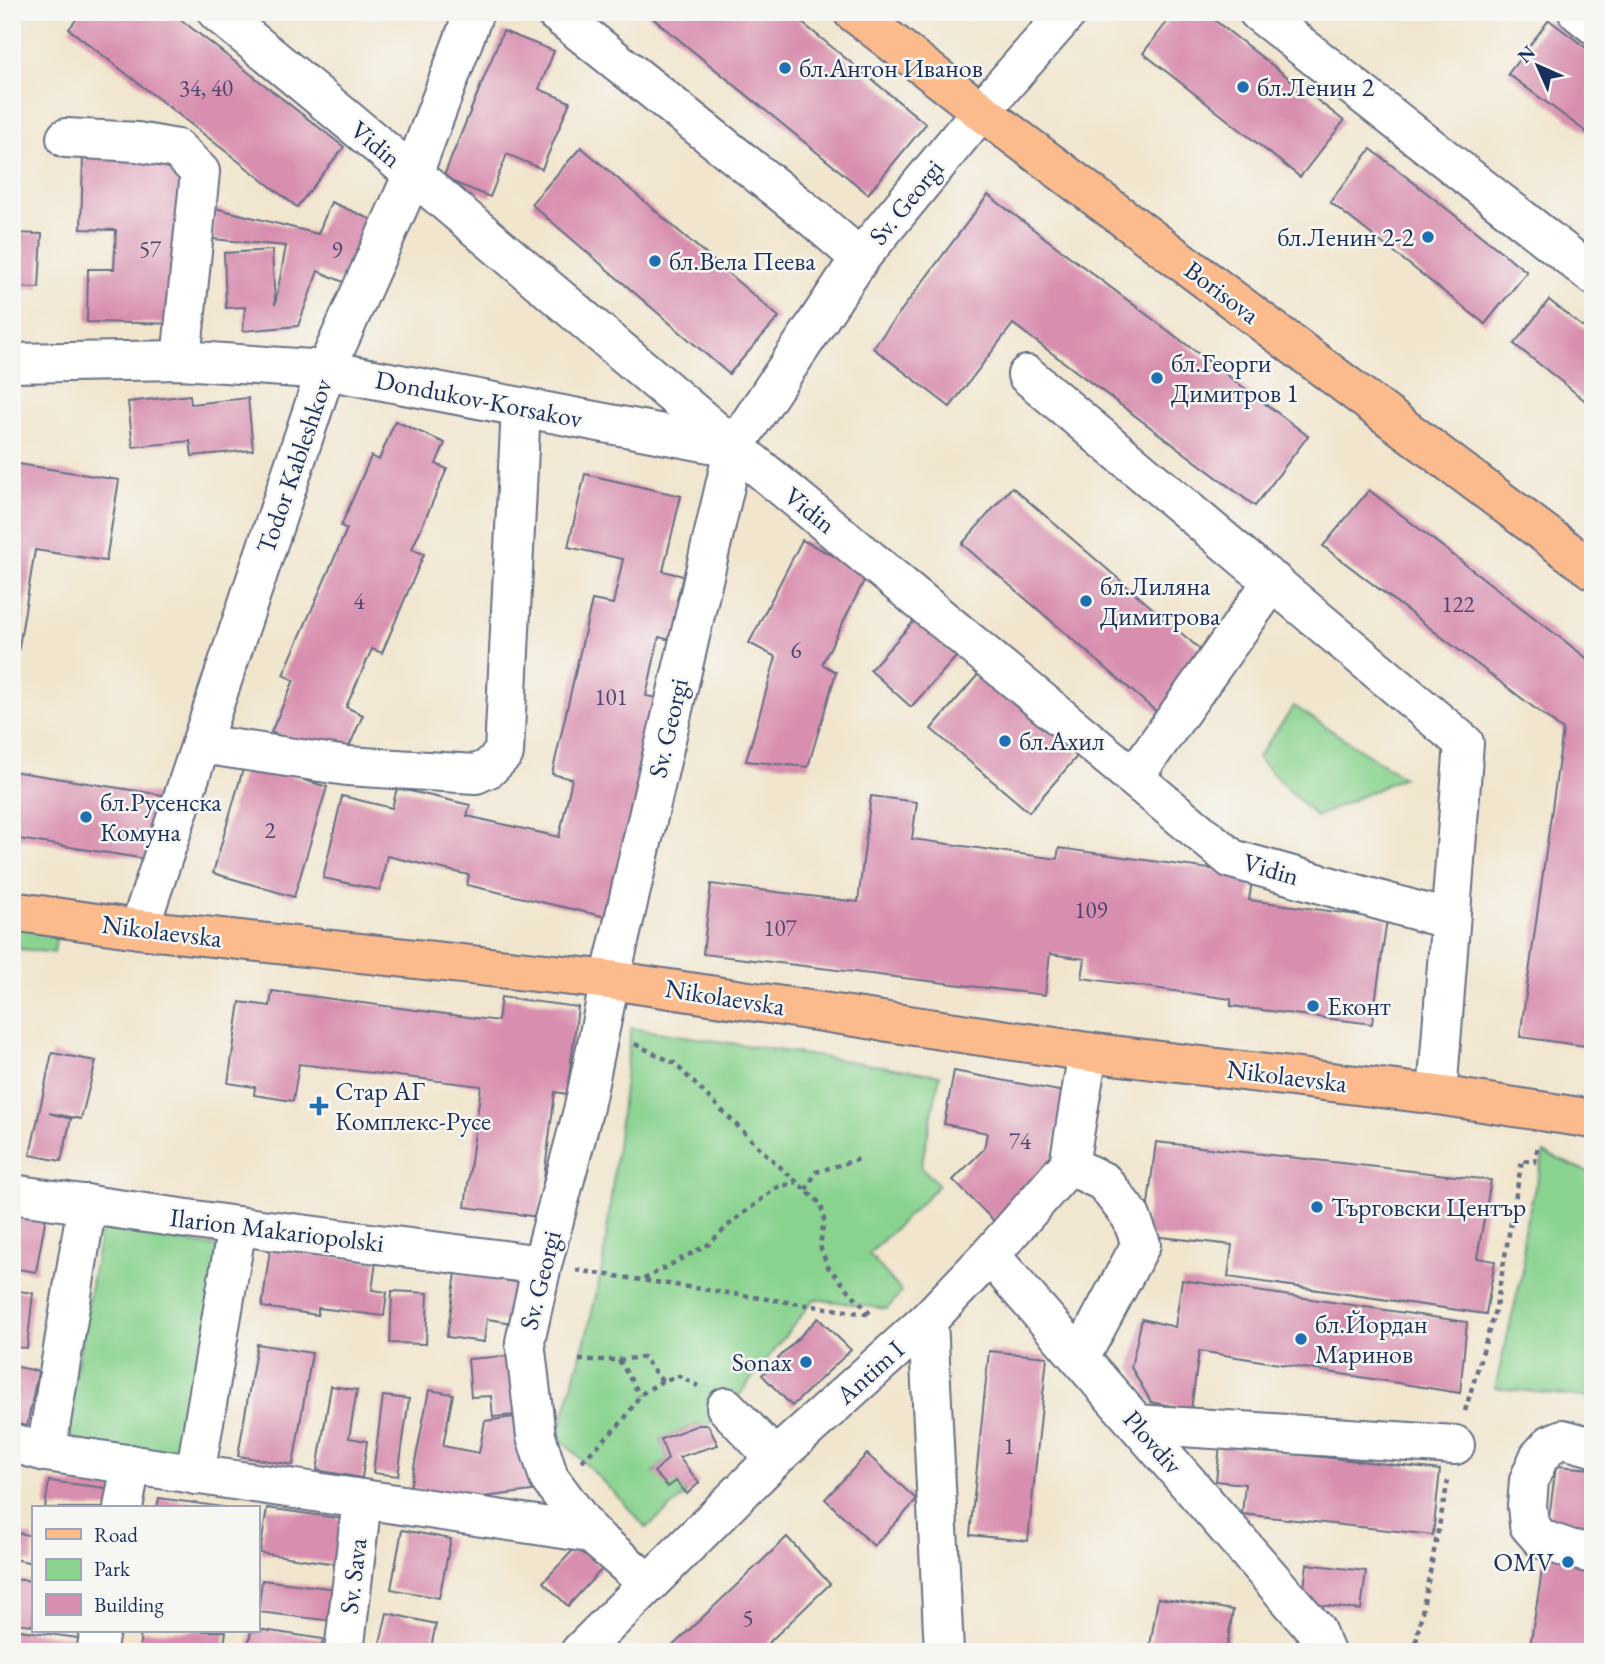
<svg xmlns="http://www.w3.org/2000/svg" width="1605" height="1664" viewBox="0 0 1605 1664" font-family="'EB Garamond',serif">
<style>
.green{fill:#8ad38f;stroke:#528176;stroke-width:2}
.building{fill:#d88eae}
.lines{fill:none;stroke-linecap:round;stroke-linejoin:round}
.minor-casing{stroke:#666f85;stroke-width:42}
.major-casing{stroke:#666f85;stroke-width:42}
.path{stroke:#666f85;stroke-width:4.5;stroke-dasharray:5 5;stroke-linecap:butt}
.minor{stroke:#fff;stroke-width:38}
.major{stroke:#fbbb8c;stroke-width:38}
.poi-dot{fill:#1f6fb2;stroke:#f6f6f2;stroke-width:2.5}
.labels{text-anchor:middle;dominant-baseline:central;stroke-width:5;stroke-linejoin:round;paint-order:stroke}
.number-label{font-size:23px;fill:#4a4772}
.poi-label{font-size:26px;fill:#1b2f5e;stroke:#f6f6f2;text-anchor:start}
.street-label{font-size:26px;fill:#1b2f5e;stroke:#f6f6f2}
</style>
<rect width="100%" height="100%" fill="#f6f6f2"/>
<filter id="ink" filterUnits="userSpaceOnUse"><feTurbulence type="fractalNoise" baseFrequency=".0143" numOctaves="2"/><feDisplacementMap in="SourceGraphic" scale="14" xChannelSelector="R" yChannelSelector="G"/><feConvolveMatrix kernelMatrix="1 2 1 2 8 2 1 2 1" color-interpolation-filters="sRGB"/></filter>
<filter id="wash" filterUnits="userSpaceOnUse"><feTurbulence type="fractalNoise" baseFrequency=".00686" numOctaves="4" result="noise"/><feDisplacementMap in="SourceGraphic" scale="28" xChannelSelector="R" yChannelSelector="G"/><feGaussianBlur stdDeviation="1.57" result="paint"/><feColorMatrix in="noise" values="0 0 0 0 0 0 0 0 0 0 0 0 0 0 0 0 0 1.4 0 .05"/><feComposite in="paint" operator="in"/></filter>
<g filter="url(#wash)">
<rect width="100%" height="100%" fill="#f1e5cd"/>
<g class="green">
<path d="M1294,706L1403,777L1316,817L1257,758Z"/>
<path d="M12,926L57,931L54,953L12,948Z"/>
<path d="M631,1028L940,1075L921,1167L939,1185L869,1254L902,1292L887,1309L814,1299L736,1399L708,1425H697L661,1439L668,1459L654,1472L676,1481L687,1494L646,1528L622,1501L558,1436L588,1329L603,1265Z"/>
<path d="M1544,1153L1593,1174V1398L1495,1388L1524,1265L1523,1234Z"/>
<path d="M101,1228L229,1249L193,1462L64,1440Z"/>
</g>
<g id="blocks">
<g class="building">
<path d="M82,12H171L344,147L297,207L69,29Z"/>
<path d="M645,12H789L926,124L868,194Z"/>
<path d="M1175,12H1204L1344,121L1300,177L1143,53Z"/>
<path d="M1549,20L1593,53V137L1508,74Z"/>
<path d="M503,31L554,51L539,89L570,102L542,169L507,154L490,197L443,178Z"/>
<path d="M581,147L779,317L729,374L531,204Z"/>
<path d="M1371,149L1527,272L1485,324L1330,202Z"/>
<path d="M83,157L160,159L179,169L186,189L182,324L87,322L88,269H114L116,230L81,229Z"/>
<path d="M988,195L1308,436L1255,506L1013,324L950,407L873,348Z"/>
<path d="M331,202L375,221L348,284L318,271L298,326L243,331L245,307L226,308L224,253L272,250L275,305L286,246L213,239L215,208L318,234Z"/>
<path d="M12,233L42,234L39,288L12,287Z"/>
<path d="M1549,300L1593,335V407L1514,344Z"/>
<path d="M190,395L191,404L248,398L253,450L192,456L190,441L133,447L128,402Z"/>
<path d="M395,421L445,443L436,464L447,469L412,549L424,554L382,653L372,649L346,707L363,715L342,763L271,732L294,680L283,675L347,529L341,526L371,456L379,460Z"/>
<path d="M12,463L119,480L106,561L35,550L14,677H12Z"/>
<path d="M585,474L681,496L663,571L683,576L677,600L687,602L678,642L659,637L646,696L658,698L615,919L467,885L469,875L387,856L380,890L323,878L342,796L392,808L397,788L470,805L467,816L559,837L572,779L552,774L592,600L613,604L623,559L568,547Z"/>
<path d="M1012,487L1209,657L1159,714L962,544Z"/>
<path d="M1369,490L1593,663V996L1586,1046L1520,1037L1563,730L1323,546Z"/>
<path d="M802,540L868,573L822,664L836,672L808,767L746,761L776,657L749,643Z"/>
<path d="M915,620L956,657L911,707L870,670Z"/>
<path d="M982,670L1079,754L1029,812L931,729Z"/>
<path d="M245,762L327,787L294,897L213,873Z"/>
<path d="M12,771L163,795L153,860L12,838Z"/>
<path d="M871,796L917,802L912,839L1057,859L1059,848L1253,875L1249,900L1387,919L1372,1024L1231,1006V999L1082,978L1085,959L1050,954L1045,995L703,954L711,884L858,902Z"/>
<path d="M272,991L498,1021L501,997L578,1007L567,1094L555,1092L539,1217L465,1207L481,1086L299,1064L293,1101L254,1095L255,1087L228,1083L240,1002L270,1006Z"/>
<path d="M52,1053L96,1061L81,1119L49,1113L71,1119L61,1161L30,1155Z"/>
<path d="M954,1071L1064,1092L1051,1163L994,1221L953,1180L984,1149L987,1133L944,1124Z"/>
<path d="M1156,1142L1491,1180L1477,1258L1495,1261L1486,1314L1228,1277L1232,1245L1144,1235Z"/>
<path d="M12,1211L46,1216L36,1272L12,1268Z"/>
<path d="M270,1249L376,1262L372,1290L387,1292L384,1316L318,1308V1315L262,1307Z"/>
<path d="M456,1273L524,1283L519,1324L487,1319L484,1342L447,1337Z"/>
<path d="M1182,1280L1467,1322L1460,1393L1199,1351L1191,1410L1151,1402L1131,1367L1142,1319L1175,1327Z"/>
<path d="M12,1290L33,1293L27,1348L12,1347Z"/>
<path d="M392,1291L428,1293L426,1344L390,1343Z"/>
<path d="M818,1318L851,1350L792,1406L762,1375Z"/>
<path d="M257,1344L312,1353L293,1465L238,1456Z"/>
<path d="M989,1351L1047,1357L1028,1541L970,1535Z"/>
<path d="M523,1355L527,1414L493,1417L491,1396L471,1397L468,1359Z"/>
<path d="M12,1366L38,1371L25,1436L12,1434Z"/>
<path d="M331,1386L357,1390L349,1438L367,1441L362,1478L317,1470Z"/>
<path d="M429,1390L453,1394L443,1446L479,1453L485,1421L530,1415L540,1490L467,1499L410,1488Z"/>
<path d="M383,1396L409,1399L398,1476L373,1473Z"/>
<path d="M698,1425H708L718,1445L679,1457L699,1483L687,1494L676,1481L668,1487L654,1472L668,1459L661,1439Z"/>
<path d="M1220,1446L1440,1470L1433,1535L1242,1514L1245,1484L1216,1481Z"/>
<path d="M867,1454L917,1500L874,1546L825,1499Z"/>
<path d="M1556,1466L1593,1469V1652H1529L1540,1584Z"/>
<path d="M49,1481L114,1489L111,1508H45Z"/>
<path d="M159,1498L223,1507V1508H157Z"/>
<path d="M267,1508L344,1519L337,1564L260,1553Z"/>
<path d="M402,1530L451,1539L439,1598L391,1589Z"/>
<path d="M18,1533L33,1536V1563L13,1559Z"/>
<path d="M787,1537L830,1584L759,1652H666Z"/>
<path d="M577,1546L602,1569L568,1606L543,1582Z"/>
<path d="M1307,1564L1366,1571L1361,1610L1302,1603Z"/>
<path d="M12,1579L33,1581V1625L12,1623Z"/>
<path d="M262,1580L337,1589L333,1621L258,1612Z"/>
<path d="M1158,1598L1233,1610L1226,1652H1149Z"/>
<path d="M387,1613L436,1624L430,1652H378Z"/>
<path d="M12,1629L93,1640L91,1652H12Z"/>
<path d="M257,1629L323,1639L321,1652H247L251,1631H257Z"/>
<path d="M141,1631H226L223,1652H139Z"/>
</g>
</g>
</g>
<g filter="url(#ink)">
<use href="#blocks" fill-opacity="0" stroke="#666f85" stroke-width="2"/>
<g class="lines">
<defs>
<g id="minor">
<path d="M217,12L413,174L734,447L1232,859L1450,920"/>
<path d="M555,12L811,216L860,258"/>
<path d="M1258,12L1593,275"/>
<path d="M1578,12L1593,24"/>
<path d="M66,138L137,142L177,149L200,172L181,360"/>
<path d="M12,363L181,360L326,370L731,447"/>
<path d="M1027,375L1464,743L1437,1095"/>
<path d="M201,744L347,766L476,774L489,768L504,753L521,407"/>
<path d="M1134,777L1273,581"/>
<path d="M139,929L326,370L413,174L474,12"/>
<path d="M1069,1165L1104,1182L1131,1217L1141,1244L1080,1358"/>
<path d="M12,1194L237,1226L542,1265"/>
<path d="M990,1255L1315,1629L1325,1652"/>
<path d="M928,1320L944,1652"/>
<path d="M726,1407L775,1458"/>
<path d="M1137,1424L1455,1445"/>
<path d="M12,1443L46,1452L590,1533L649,1584"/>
<path d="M1593,1447L1563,1439L1551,1444L1539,1457L1529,1480L1527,1506L1529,1525L1541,1539L1570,1549L1593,1554"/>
<path d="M46,1452L87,1204"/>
<path d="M195,1475L237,1226"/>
<path d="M123,1508L131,1464"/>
<path d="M590,1533L549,1478L536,1436L525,1342L542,1265L584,1107L610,980L734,447L860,258L981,111L1068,12"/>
<path d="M96,1652L100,1631"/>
<path d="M344,1652L362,1500"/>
<path d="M580,1652L775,1458L928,1320L990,1255L1069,1165L1088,1052"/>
</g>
<g id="major">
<path d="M853,12L981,111L1593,570"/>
<path d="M12,911L139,929L610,980L1088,1052L1437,1095L1593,1119"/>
</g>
</defs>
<use href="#minor" class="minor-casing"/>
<use href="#major" class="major-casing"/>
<g class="path">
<path d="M635,1044L674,1063L767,1155L821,1204L824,1220L820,1246L828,1267L871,1315"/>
<path d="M806,1190L816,1172L863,1158"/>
<path d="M576,1270L872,1315"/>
<path d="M644,1279L709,1244L730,1224L776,1188L797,1182"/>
<path d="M579,1360H619L643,1357L662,1381"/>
<path d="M619,1360L640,1395"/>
<path d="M1465,1411L1496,1307L1522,1160L1535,1162L1538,1145"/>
<path d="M582,1461L623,1421L640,1395L662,1381L679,1376L698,1386"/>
<path d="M1414,1652L1448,1481"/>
</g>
<use href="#minor" class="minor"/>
<use href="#major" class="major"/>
</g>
</g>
<g class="poi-dot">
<circle cx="785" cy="68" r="7"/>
<circle cx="1243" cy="87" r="7"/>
<circle cx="1428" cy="237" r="7"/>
<circle cx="655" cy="261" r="7"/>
<circle cx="1157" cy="378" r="7"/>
<circle cx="1086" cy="601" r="7"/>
<circle cx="1005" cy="741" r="7"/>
<circle cx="86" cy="817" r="7"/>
<circle cx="1313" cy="1006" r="7"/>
<path d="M315.5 1095.5h7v7h7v7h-7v7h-7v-7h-7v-7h7z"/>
<circle cx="1317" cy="1207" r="7"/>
<circle cx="1301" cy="1339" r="7"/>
<circle cx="806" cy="1362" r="7"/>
<circle cx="1568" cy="1562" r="7"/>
</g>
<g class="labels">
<g class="number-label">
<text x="206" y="88">34, 40</text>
<text x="150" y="249">57</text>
<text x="337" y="250">9</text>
<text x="359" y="601">4</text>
<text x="1458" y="604">122</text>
<text x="796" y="650">6</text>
<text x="611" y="697">101</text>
<text x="270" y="830">2</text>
<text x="1091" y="910">109</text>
<text x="780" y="928">107</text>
<text x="1020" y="1141">74</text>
<text x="1009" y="1446">1</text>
<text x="748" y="1618">5</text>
</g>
<g class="poi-label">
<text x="799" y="68">бл.Антон Иванов</text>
<text x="1257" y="87">бл.Ленин 2</text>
<text x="1414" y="237" text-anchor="end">бл.Ленин 2-2</text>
<text x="669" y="261">бл.Вела Пеева</text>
<text x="1171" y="363">бл.Георги<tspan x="1171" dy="30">Димитров 1</tspan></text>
<text x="1100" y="586">бл.Лиляна<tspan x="1100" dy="30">Димитрова</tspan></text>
<text x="1019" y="741">бл.Ахил</text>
<text x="100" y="802">бл.Русенска<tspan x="100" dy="30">Комуна</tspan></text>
<text x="1327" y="1006">Еконт</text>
<text x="335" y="1091">Стар АГ<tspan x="335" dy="30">Комплекс-Русе</tspan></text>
<text x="1331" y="1207">Търговски Център</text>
<text x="1315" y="1324">бл.Йордан<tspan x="1315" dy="30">Маринов</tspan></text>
<text x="792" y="1362" text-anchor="end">Sonax</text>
<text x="1554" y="1562" text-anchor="end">OMV</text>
</g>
<g class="street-label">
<text transform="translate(376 144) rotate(40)">Vidin</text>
<text transform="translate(906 202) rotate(-51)">Sv. Georgi</text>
<text transform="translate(1222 292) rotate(37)">Borisova</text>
<text transform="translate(479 399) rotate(11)">Dondukov-Korsakov</text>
<text transform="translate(294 466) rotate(-71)">Todor Kableshkov</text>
<text transform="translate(810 510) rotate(39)">Vidin</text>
<text transform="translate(668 728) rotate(-77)">Sv. Georgi</text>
<text transform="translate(1271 869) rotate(16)">Vidin</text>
<text transform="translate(162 931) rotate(7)">Nikolaevska</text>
<text transform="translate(725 997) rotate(9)">Nikolaevska</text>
<text transform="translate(1287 1076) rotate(7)">Nikolaevska</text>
<text transform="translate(277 1230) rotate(7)">Ilarion Makariopolski</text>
<text transform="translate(540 1280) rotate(-76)">Sv. Georgi</text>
<text transform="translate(870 1372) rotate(-42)">Antim I</text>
<text transform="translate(1153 1442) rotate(49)">Plovdiv</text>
<text transform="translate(353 1576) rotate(-83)">Sv. Sava</text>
</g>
</g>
<rect width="1605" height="1664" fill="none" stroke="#f6f6f2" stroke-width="42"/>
<rect x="32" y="1506" width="228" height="126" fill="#f6f6f2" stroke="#9ea6b7" stroke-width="2"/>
<rect x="46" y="1529" width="35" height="10" fill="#fbbb8c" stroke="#9ea6b7" stroke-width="2"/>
<text x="94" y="1542" font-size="21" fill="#1b2f5e">Road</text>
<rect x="46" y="1559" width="35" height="21" fill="#8ad38f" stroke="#9ea6b7" stroke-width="2"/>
<text x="94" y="1576" font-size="21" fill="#1b2f5e">Park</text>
<rect x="46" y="1594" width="35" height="21" fill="#d88eae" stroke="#9ea6b7" stroke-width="2"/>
<text x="94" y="1612" font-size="21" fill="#1b2f5e">Building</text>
<g transform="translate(1538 66) rotate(315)" stroke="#f6f6f2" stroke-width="5" paint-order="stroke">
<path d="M0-5L12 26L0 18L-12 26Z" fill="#1b2f5e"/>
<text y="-10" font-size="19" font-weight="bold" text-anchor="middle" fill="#1b2f5e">N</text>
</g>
</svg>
